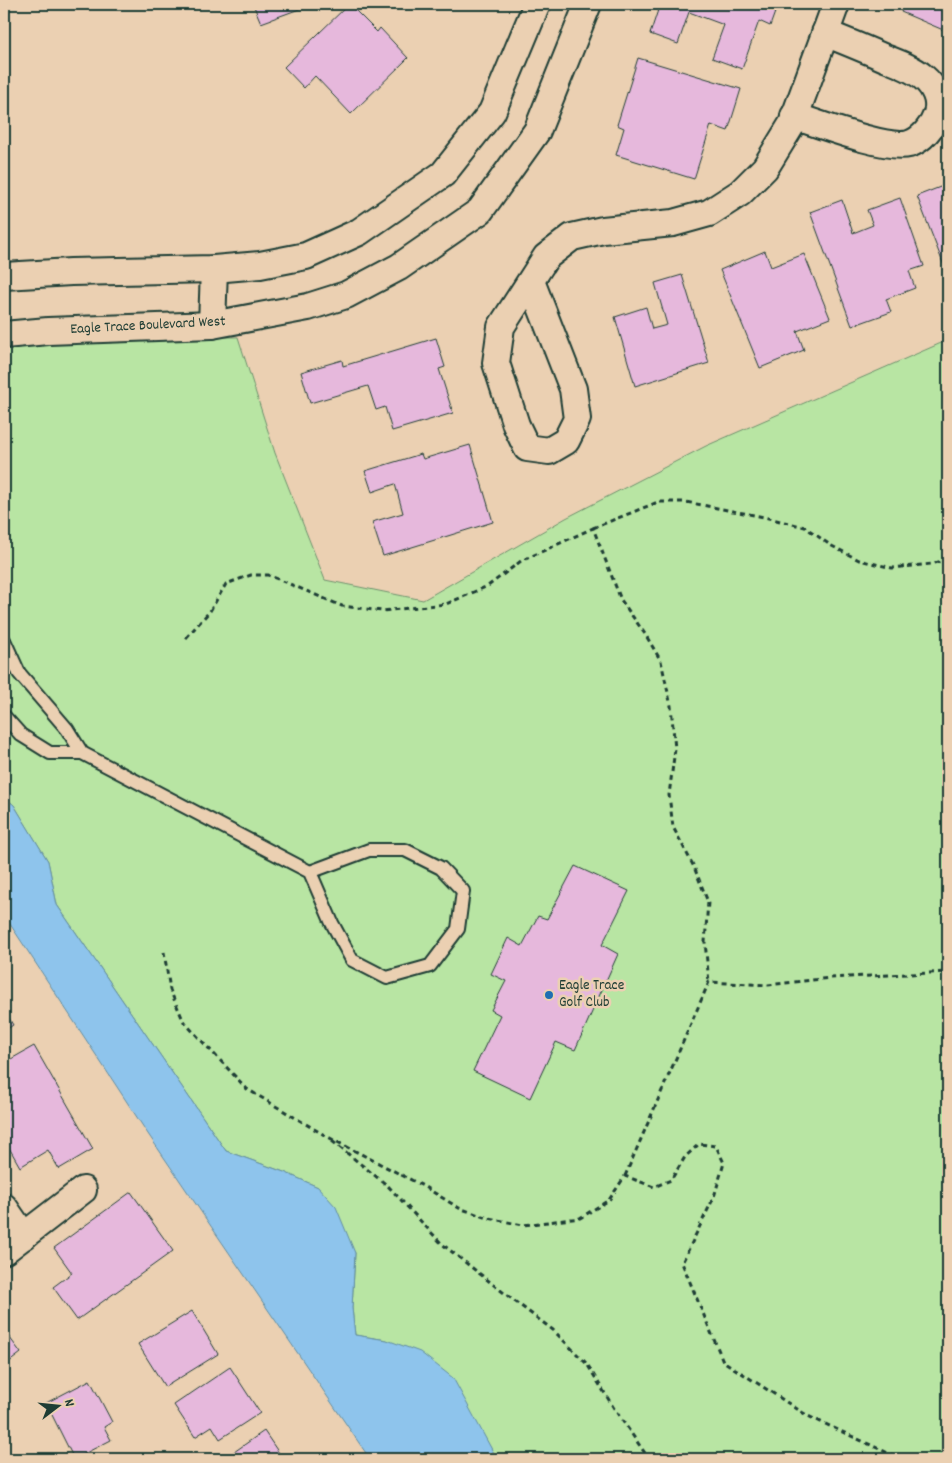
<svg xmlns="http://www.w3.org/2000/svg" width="952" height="1463" viewBox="0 0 952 1463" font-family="Dekko,sans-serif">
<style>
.green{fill:#b8e5a3;stroke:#6c916c}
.water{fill:#8ec4ec;stroke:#628ea2}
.building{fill:#e6b8dc;stroke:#1f3d34}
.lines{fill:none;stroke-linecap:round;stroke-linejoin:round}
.service-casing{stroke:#1f3d34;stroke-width:16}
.minor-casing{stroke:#1f3d34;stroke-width:30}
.path{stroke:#1f3d34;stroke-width:3;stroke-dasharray:5 4;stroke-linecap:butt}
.service{stroke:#ebd0b2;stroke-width:12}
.minor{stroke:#ebd0b2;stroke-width:26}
.poi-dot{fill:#1f6fb2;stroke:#ebd0b2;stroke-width:2}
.labels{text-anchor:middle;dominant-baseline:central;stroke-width:5;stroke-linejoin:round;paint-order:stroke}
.street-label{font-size:15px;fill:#1f3d34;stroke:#ebd0b2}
.poi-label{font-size:15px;fill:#1f3d34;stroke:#ebd0b2;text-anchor:start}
</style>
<rect width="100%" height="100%" fill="#ebd0b2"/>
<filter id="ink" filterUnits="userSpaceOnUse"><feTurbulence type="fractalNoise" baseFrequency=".02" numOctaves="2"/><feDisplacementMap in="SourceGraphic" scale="10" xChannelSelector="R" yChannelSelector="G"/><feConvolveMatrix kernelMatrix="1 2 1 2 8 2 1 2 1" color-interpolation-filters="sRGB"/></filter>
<g filter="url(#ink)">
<path class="green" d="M141,337H238L275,453L325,580L423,600L566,518L706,446L948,340V1459H497L483,1435L387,1340L355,1335L352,1308L355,1253L318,1187L284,1172L226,1151L57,905L48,861L14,805L4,797V347Z"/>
<path class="water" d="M4,797L14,805L48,861L57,905L226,1151L284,1172L318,1187L336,1207L355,1253L352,1308L355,1335L387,1340L420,1352L453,1378L497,1459H370L148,1134L4,915Z"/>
<g class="building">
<path d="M253,4H313L261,23Z"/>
<path d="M349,4L377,32L380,28L408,58L351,114L315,76L304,88L284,67Z"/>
<path d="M660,4H778L770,26L759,21L742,69L712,58L724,25L689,12L678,44L650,34Z"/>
<path d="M904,4H948V32L901,12Z"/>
<path d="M638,58L741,89L728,131L711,125L694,179L616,155L624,128L617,125Z"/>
<path d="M948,184V276L917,196Z"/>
<path d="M900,198L924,266L909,271L915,288L886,299L891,312L852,326L810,212L842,200L853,233L873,225L867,210Z"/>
<path d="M765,251L771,267L804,254L830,318L797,331L804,350L760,368L720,270Z"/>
<path d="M682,275L709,363L635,386L615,317L646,307L652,329L667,325L655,283Z"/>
<path d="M436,338L445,367L439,369L453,413L392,431L385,407L376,410L368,386L310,403L301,372L342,360L343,366Z"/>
<path d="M470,445L493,522L383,556L372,522L403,513L395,484L372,492L365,471L421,454L423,459Z"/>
<path d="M575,866L629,891L602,945L618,954L575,1050L556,1042L530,1098L473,1071L500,1015L491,1010L506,981L491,974L508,938L522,946L538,916L547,919Z"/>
<path d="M4,1010L13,1025L4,1031Z"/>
<path d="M34,1046L93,1149L59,1169L48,1150L20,1167L4,1139V1063Z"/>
<path d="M131,1192L173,1251L77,1320L53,1287L72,1273L54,1248Z"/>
<path d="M192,1311L218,1354L165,1387L138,1344Z"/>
<path d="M4,1330L21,1353L4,1366Z"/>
<path d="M230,1367L260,1413L220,1439L212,1426L195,1437L174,1405Z"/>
<path d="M90,1380L112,1422L104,1427L111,1440L74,1459L46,1403Z"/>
<path d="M264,1431L283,1459H224Z"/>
</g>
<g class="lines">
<defs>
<g id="service">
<path d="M4,640L19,673L67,729L82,753"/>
<path d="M4,716L21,735L50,753H82L310,872L332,923L352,960L387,978L430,966L458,929L463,891L441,868L405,850H369L310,872"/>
</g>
<g id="minor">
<path d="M794,116C819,124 886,150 909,144C922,140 933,126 937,114C941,100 934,86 923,77C912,68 898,63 885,58C865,49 845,41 825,33"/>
<path d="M4,276L71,272L214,269L260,265L306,256L359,232L443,174L492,112L537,4"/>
<path d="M531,281L573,389L577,419L566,441L549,451L527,448L516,425L496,363L501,327L546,257L572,237L603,230L673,223L709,213L740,193L765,168L792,124L836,4"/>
<path d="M212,325L214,269"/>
<path d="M4,335L48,331L212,325L308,307L346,295L399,267L480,211L537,131L588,4"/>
<path d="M4,1207L24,1236"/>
<path d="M4,1251L83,1190"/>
</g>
</defs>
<use href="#service" class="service-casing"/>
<use href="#minor" class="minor-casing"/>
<g class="path">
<path d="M593,528L658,502H686L764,517L805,527L830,545L859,560L892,568L932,564L948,559"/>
<path d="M186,638L210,611L226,584L251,575H268L342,606L382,611L446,604L488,586L521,561L593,528L621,600L645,634L661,661L671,706L675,749L669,795L673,827L694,867L708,902L705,942L709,982"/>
<path d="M164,952L170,990L184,1022L247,1089L326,1136L423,1186L459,1208L488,1218L523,1225L580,1218L609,1200L625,1176L654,1187L671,1180L685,1157L699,1144L716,1146L724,1163L714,1197L682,1263L723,1361L808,1416L901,1459"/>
<path d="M332,1141L388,1186L442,1244L513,1300L553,1330L587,1364L615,1410L647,1456L651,1459"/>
<path d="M625,1176L709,982L768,985L830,978L948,972"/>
</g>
<use href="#service" class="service"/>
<use href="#minor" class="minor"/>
</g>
</g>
<circle class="poi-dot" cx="549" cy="995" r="5"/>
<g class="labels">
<g class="street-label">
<text transform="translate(148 326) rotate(-3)">Eagle Trace Boulevard West</text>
</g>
<g class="poi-label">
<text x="559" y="986">Eagle Trace<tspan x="559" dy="17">Golf Club</tspan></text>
</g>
</g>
<rect width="952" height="1463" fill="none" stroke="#ebd0b2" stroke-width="20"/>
<rect x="10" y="10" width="932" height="1443" fill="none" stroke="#1f3d34" stroke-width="2" filter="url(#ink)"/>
<g transform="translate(58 1406) rotate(74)" stroke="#ebd0b2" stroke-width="4" paint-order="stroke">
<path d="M0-4L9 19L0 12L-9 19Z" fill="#1f3d34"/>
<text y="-8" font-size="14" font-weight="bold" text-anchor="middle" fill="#1f3d34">N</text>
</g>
</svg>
